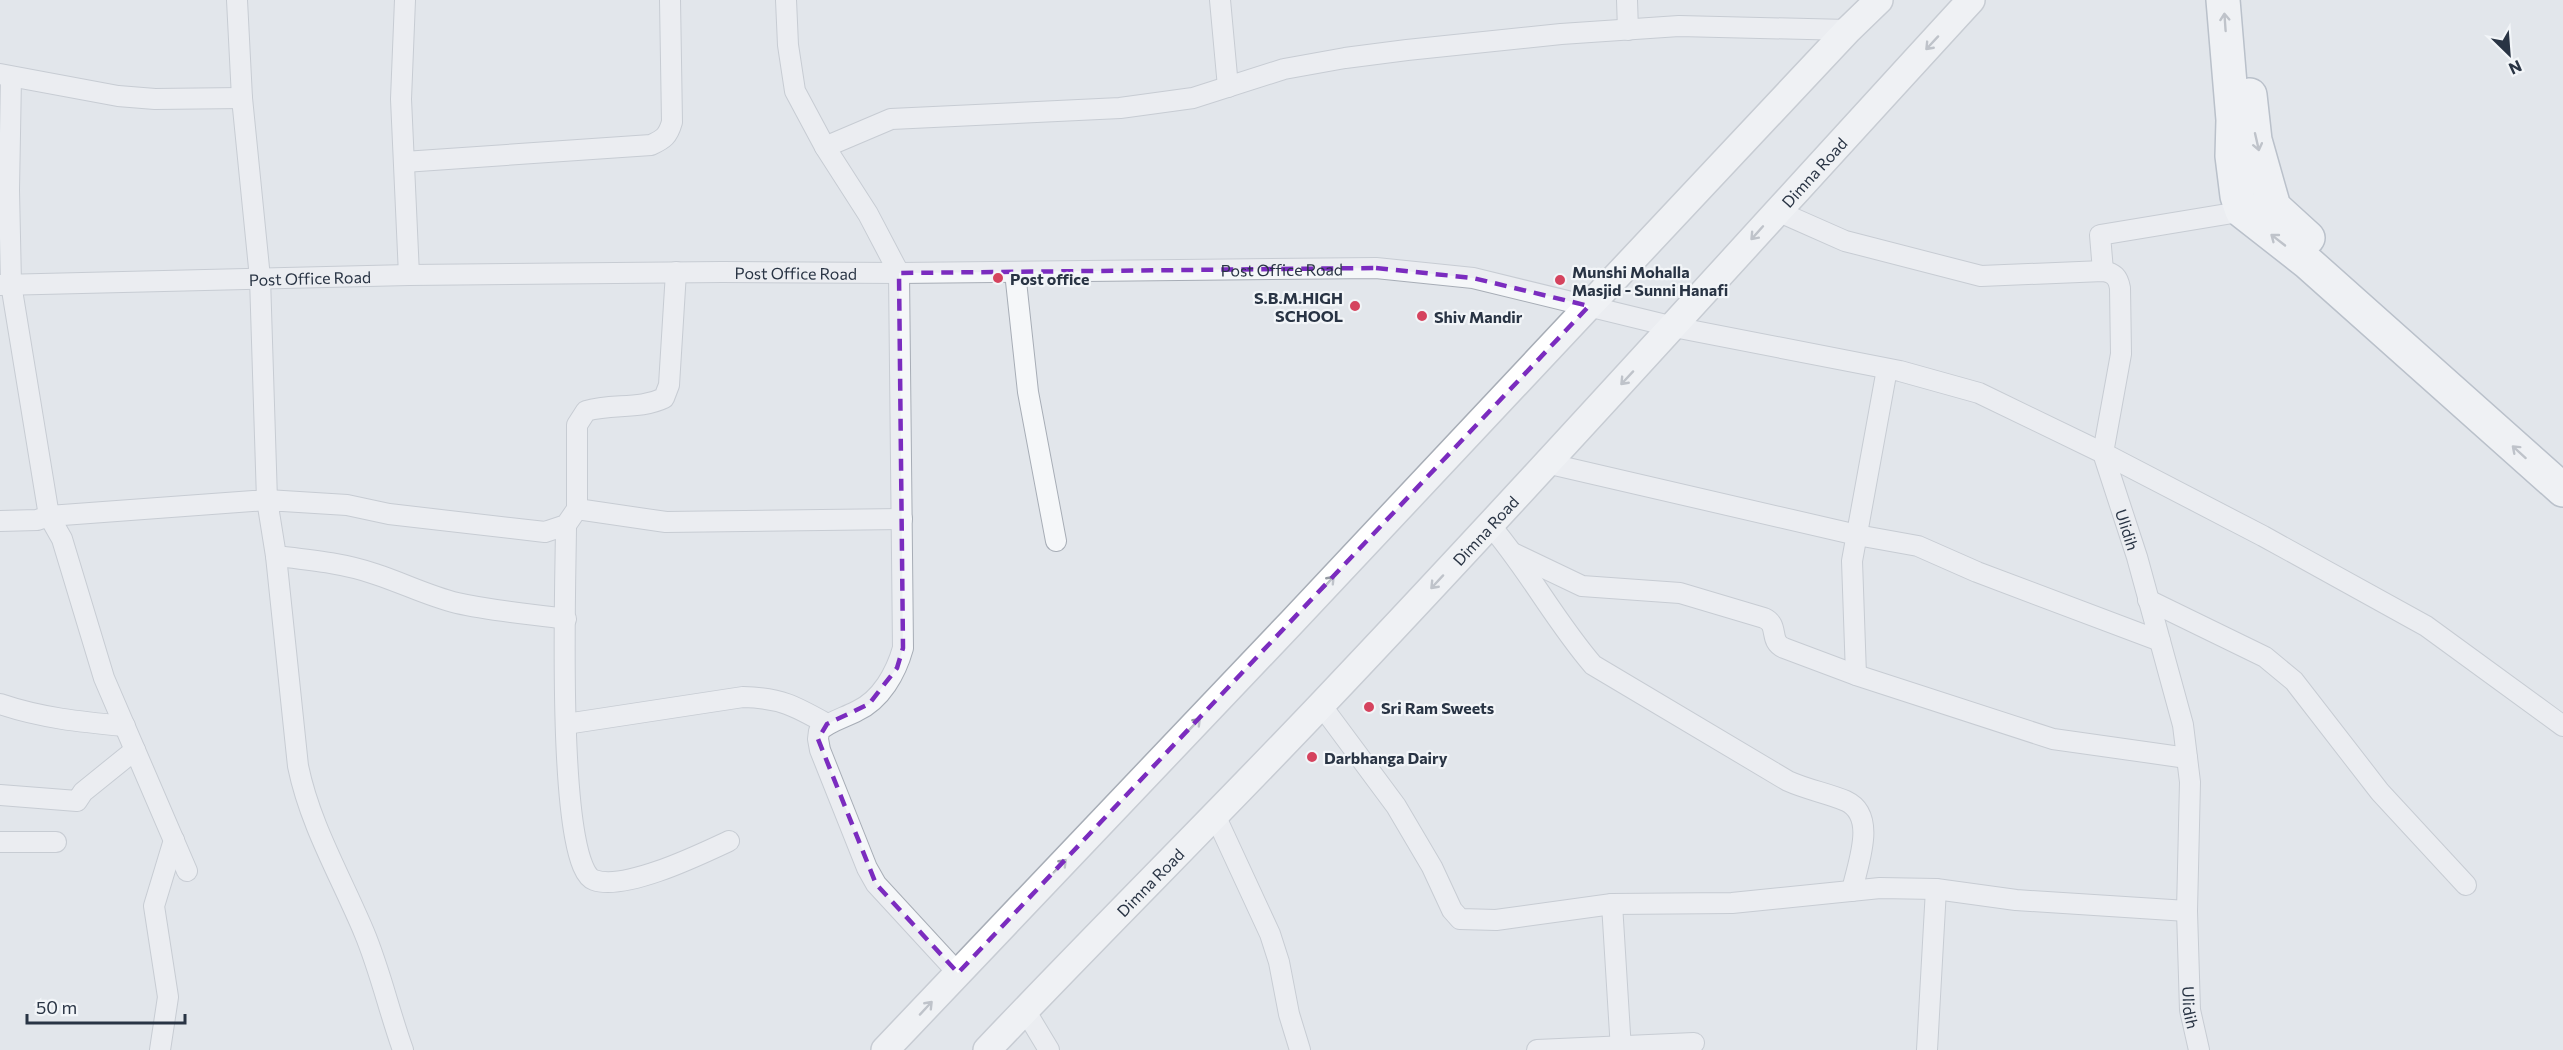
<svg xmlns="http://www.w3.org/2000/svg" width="2563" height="1050" viewBox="0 0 2563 1050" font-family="Commissioner,sans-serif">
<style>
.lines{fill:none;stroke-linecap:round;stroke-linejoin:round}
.street-casing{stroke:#a7adb6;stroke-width:22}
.secondary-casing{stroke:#a7adb6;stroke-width:30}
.highway-casing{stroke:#8994a3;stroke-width:36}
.street{stroke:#f5f7f9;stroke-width:20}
.secondary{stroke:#fff;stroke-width:27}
.highway{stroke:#fff;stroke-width:33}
.oneway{stroke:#949aa2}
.marked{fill:none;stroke:#7b2cbf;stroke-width:4.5;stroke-dasharray:12 8;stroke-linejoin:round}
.poi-dot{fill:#d5435e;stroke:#f2f5f8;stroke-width:2}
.labels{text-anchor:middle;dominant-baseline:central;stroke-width:4.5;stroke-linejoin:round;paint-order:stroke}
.street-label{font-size:16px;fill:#293444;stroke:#f2f5f8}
.poi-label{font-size:16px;font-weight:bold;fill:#293444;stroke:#f2f5f8;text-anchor:start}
</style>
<rect width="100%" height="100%" fill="#e2e6eb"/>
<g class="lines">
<defs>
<g id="street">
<path d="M405,0L401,99L409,275"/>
<path d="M786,0L788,45L795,91L825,147L868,214L899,273L903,648C896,673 881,700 857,711C844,718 830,721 819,731L818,739L820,750L867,868L876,884L958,973"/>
<path d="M1220,0L1228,87"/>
<path d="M1627,0L1628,30"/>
<path d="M0,74L118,96L155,99L242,98"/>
<path d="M11,77L9,190L11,284L49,516L267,500L260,278L242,98L237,0"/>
<path d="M825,147L891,119L1120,108L1193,98L1284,69L1345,58L1407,50L1561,34L1679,26L1848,30"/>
<path d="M404,162L651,145C664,139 668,136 672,122L670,0"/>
<path d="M1777,211L1845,241L1981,276L2103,271C2114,273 2118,277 2120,288L2121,354L2103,453L2263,536L2426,626L2563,726"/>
<path d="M2103,271L2100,235L2251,210"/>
<path d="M1015,272L1028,392L1056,541"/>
<path id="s1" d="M0,285L409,275L722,272L899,273L1376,268L1473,278L1674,327L1900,371L1979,393L2103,453L2137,557L2183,725L2190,782L2187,911L2190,1010L2199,1050"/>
<path d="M1546,463L1857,535L1918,546L1977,572L2160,641"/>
<path d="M577,509L666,522L902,519"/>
<path d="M0,521L37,520L49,516L62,539L104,678L187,871"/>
<path d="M566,525C566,573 555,866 594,880C625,891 699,855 729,841"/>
<path d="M1490,525C1528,569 1555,621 1593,665L1788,781C1808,790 1827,793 1846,801C1878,816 1857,865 1852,891"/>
<path d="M1515,554L1582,586L1680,593L1764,618C1780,625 1768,641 1784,648L1856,675L2053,739L2187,758"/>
<path d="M276,556C310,560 343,563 375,574C403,583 428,596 457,603C492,611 530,614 566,619"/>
<path d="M2148,600L2265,657L2294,681L2380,792L2466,885"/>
<path d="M1856,675L1852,561L1887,369"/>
<path d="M0,704C41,718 81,722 125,726"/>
<path d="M1321,705L1396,806L1432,867L1452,910L1460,919L1496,920L1612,904L1732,903L1880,888L1936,889L2016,900L2187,911"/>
<path d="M566,724L743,697C781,698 795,706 827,724"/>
<path d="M0,795L77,801L83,792L135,750"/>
<path d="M1214,813L1270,934L1279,962L1289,1014L1300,1050"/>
<path d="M0,842H56"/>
<path d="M1612,904L1621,1050"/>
<path d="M1025,1010L1049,1050"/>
<path d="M160,1050L168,997L154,906L174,840"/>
<path d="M403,1050C389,1011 380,970 364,932C341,877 310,825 298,766L276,556L267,500L347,505L389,514L545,532L566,525L577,509V425L586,411C612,403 639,410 664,398L669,385L676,272"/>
<path d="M1537,1050L1694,1043"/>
<path d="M1927,1050L1936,889"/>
</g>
<g id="secondary">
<path d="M885,1050L1292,622L1848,30L1879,0"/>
<path id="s2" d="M987,1050C1098,933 1213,819 1324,702C1543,471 1756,234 1971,0"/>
</g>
<g id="highway">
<path d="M2223,0L2233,120L2232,156L2237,196L2242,211L2307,262L2563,490"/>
<path d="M2250,95L2255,140L2274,207L2308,238"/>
</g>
</defs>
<use href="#street" class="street-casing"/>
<use href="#secondary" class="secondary-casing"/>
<use href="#highway" class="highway-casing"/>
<use href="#street" class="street"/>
<use href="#secondary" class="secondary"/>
<use href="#highway" class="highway"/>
</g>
<defs><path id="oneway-shaft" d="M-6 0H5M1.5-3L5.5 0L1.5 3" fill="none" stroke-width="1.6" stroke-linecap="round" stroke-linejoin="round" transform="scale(1.5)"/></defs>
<g class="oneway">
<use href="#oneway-shaft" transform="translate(2225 22) rotate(-94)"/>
<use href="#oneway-shaft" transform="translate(1932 43) rotate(133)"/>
<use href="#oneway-shaft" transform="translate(2257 142) rotate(77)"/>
<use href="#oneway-shaft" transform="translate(1757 233) rotate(132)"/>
<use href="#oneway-shaft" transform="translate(2278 240) rotate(-142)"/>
<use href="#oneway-shaft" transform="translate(1627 378) rotate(133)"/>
<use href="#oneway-shaft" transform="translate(2519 452) rotate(-138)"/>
<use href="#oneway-shaft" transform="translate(1437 582) rotate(133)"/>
<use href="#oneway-shaft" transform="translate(1328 583) rotate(-47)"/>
<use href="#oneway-shaft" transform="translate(1194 725) rotate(-46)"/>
<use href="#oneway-shaft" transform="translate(1060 866) rotate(-46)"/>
<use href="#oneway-shaft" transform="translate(926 1008) rotate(-47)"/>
</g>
<path d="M0 0H2563V1050H0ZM1376,268L1473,278L1589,306L958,973L876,884L818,739L827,724L869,704L897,668L903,648L899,273Z" fill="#e2e6eb" fill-opacity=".55" fill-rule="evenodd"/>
<path class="marked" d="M1376,268L1473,278L1589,306L958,973L876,884L818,739L827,724L869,704L897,668L903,648L899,273Z"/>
<g class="poi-dot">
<circle cx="998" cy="278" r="6"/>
<circle cx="1560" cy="280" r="6"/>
<circle cx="1355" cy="306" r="6"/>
<circle cx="1422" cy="316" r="6"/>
<circle cx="1369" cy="707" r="6"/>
<circle cx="1312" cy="757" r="6"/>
</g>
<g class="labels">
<g class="street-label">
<text stroke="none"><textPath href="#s2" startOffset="1206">Dimna Road</textPath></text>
<text stroke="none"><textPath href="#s1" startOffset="1282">Post Office Road</textPath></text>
<text stroke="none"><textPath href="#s1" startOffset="796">Post Office Road</textPath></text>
<text stroke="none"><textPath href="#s1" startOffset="310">Post Office Road</textPath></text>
<text stroke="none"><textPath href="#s1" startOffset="2211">Ulidih</textPath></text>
<text stroke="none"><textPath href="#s2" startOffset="720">Dimna Road</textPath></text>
<text stroke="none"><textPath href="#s2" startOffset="234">Dimna Road</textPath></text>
<text stroke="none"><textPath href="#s1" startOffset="2697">Ulidih</textPath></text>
</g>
<g class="poi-label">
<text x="1572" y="271">Munshi Mohalla<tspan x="1572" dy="18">Masjid - Sunni Hanafi</tspan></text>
<text x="1010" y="278">Post office</text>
<text x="1343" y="297" text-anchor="end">S.B.M.HIGH<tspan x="1343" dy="18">SCHOOL</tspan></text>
<text x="1434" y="316">Shiv Mandir</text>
<text x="1381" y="707">Sri Ram Sweets</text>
<text x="1324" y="757">Darbhanga Dairy</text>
</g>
</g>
<g transform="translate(2509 54) rotate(155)" stroke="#f2f5f8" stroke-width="4.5" paint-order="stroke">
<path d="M0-4.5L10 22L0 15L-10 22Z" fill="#293444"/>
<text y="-9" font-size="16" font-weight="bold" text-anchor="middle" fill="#293444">N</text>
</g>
<path d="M27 1014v9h158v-9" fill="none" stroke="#293444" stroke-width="3"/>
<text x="36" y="1014" font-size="18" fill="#293444" stroke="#f2f5f8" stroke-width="4.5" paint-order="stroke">50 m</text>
</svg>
